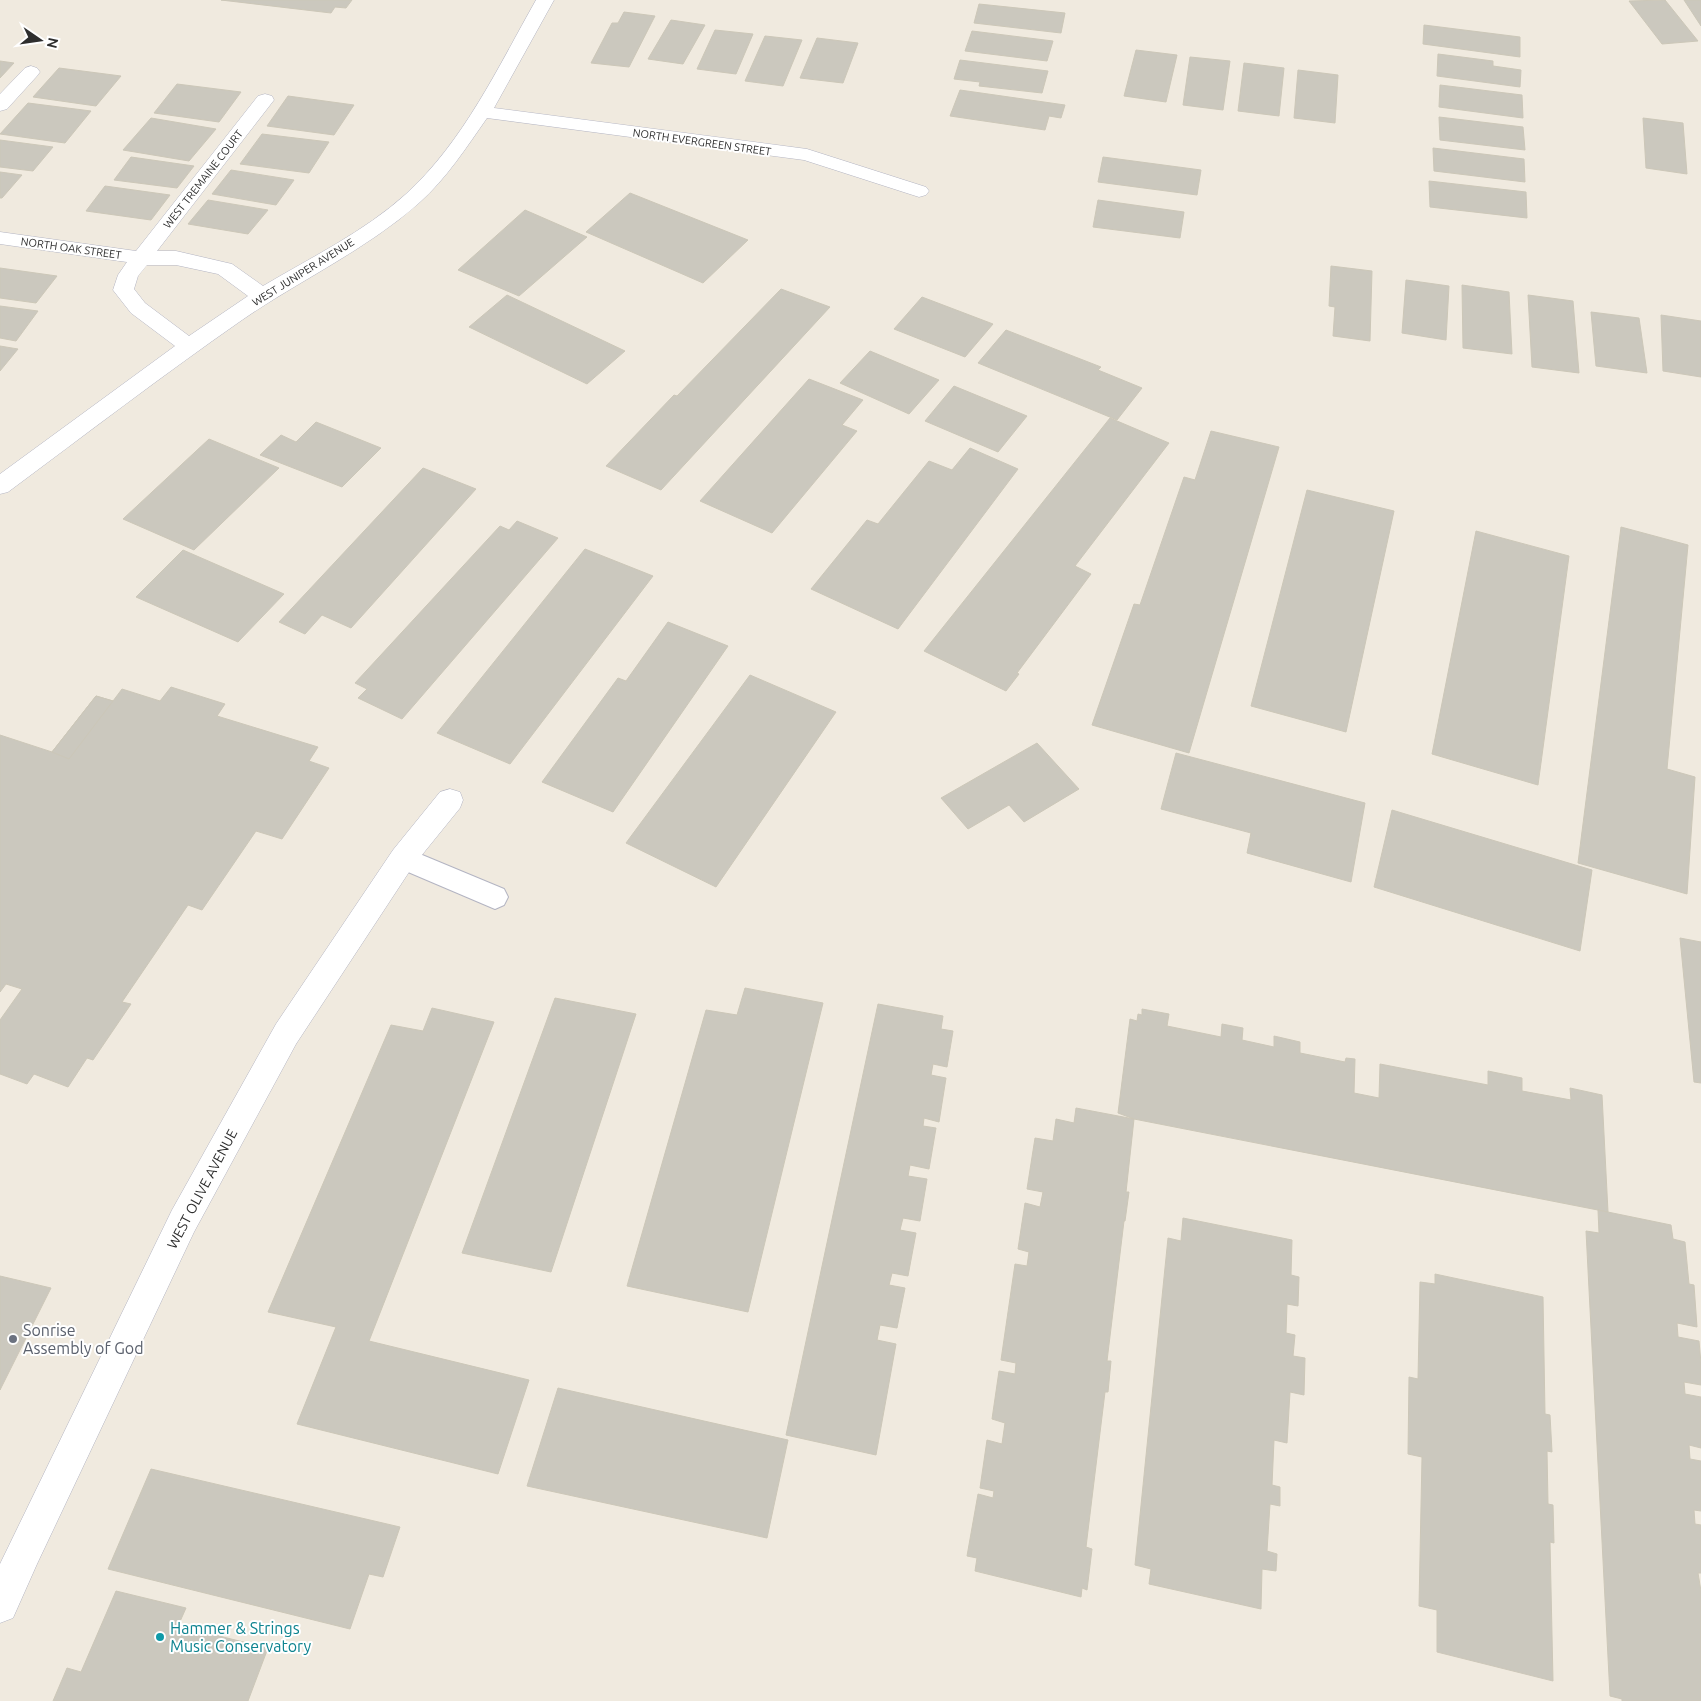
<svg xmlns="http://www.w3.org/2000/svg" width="1701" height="1701" viewBox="0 0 1701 1701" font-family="Ubuntu,sans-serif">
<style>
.building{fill:#cbc8be;stroke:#ccc7b8}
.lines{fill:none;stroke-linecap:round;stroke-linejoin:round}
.service-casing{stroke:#b3b4c2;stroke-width:2}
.minor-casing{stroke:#b3b4c2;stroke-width:1}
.service{fill:#fff;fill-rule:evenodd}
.minor{fill:#fff;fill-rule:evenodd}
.worship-dot{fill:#6b7280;stroke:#fff;stroke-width:2}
.culture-dot{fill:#0f9aa8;stroke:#fff;stroke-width:2}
.labels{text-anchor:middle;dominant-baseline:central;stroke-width:4;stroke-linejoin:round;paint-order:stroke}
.far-street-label{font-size:11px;fill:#2e2e2e;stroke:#fff}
.street-label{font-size:14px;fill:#2e2e2e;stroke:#fff}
.near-worship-label{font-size:16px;fill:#5b616d;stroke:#fff;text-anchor:start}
.near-culture-label{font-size:16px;fill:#0d838f;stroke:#fff;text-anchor:start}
</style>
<rect width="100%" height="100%" fill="#f0eadf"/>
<g class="building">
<path d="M221,0H352L346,8L335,7L331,13Z"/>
<path d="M1665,0L1698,41L1662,44L1629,1Z"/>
<path d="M1684,0H1701V26Z"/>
<path d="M979,4L1065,13L1061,33L974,23Z"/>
<path d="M624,12L655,16L629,67L591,63L612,23H618Z"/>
<path d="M671,20L705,25L683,64L648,59Z"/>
<path d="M1424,25L1520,37V57L1423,44Z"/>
<path d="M715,30L753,34L736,74L697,69Z"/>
<path d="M972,31L1053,41L1047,61L965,51Z"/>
<path d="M765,36L802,40L783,86L745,81Z"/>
<path d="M817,38L858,43L843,83L800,78Z"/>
<path d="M1136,50L1177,55L1166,102L1124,96Z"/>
<path d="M1438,54L1493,61V66L1521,70L1520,87L1437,76Z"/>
<path d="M1190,57L1230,61L1223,110L1183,105Z"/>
<path d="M960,60L1048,71L1042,93L979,86L980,82L954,79Z"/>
<path d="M0,61L14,63L0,78Z"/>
<path d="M1244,63L1284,68L1279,116L1238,111Z"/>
<path d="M59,68L121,76L96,106L33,97Z"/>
<path d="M1298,70L1338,75L1335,123L1294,118Z"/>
<path d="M177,84L241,92L219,122L154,113Z"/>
<path d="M1440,85L1522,95L1523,118L1439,107Z"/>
<path d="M960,90L1065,105L1061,118L1049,116L1045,130L950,116Z"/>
<path d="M288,96L354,105L334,135L267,126Z"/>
<path d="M28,103L91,111L65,143L0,134Z"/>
<path d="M1439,117L1523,127L1525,150L1440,140Z"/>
<path d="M151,118L216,129L189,161L123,150Z"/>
<path d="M1643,118L1683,123L1687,174L1646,168Z"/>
<path d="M262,134L329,142L309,173L240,164Z"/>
<path d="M0,140L53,147L33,171L0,167Z"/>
<path d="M1433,148L1524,159L1525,182L1434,171Z"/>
<path d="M131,157L194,166L177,188L114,180Z"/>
<path d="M1103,157L1201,170L1197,195L1098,182Z"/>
<path d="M231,170L294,180L276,205L212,194Z"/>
<path d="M0,172L22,175L2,198H0Z"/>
<path d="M1429,181L1526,192L1527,218L1430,207Z"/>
<path d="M105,186L170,195L151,220L86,211Z"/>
<path d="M630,193L748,240L703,283L586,232Z"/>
<path d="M208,200L268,210L248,234L188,224Z"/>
<path d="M1098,200L1184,212L1180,238L1093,227Z"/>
<path d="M525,210L587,237L519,296L458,270Z"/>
<path d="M1331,266L1372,271L1370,341L1333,336L1335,307L1329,306Z"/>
<path d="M0,268L57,276L36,303L0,298Z"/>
<path d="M1406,280L1449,286L1446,340L1402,333Z"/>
<path d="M1462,285L1509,292L1512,354L1463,348Z"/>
<path d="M781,289L830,307L661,490L606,466L674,395L677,396Z"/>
<path d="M507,295L625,351L587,384L469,327Z"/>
<path d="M1528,295L1573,301L1579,373L1532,367Z"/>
<path d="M922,297L993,324L965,357L894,329Z"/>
<path d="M0,306L38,311L16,341L0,338Z"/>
<path d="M1591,312L1639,318L1647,373L1596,366Z"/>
<path d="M1661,315L1701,321V377L1663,371Z"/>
<path d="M1006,330L1101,367L1098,370L1142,388L1117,420L978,363Z"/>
<path d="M0,346L18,349L0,371Z"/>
<path d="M870,351L939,380L909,414L840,383Z"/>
<path d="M809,379L863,400L842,425L857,431L772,533L700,501Z"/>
<path d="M954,386L1027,416L998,452L925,421Z"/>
<path d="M1110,418L1169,443L1075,566L1091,574L1017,673L1019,674L1006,691L924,651Z"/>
<path d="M316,422L381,448L342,487L260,455L281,435L296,442Z"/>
<path d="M1211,431L1279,447L1189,753L1092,725L1134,604L1140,605L1184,477L1195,480Z"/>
<path d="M209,439L279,468L194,550L123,519Z"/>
<path d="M970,448L1018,469L898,629L811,589L867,520L878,524L929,461L952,470Z"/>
<path d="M423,468L476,489L351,628L322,615L305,634L279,622Z"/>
<path d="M1307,490L1394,511L1346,732L1251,706Z"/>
<path d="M517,521L558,538L402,719L358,698L367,689L355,683L500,526L509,530Z"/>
<path d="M1621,527L1688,545L1667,769L1695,777L1687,894L1578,863Z"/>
<path d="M1476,531L1569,556L1538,785L1432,754Z"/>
<path d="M585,549L653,576L510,764L437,733Z"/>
<path d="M183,550L284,594L238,642L136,597Z"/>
<path d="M668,622L728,646L613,812L542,782L618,678L626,681Z"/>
<path d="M750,675L836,712L716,887L626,843Z"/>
<path d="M171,687L225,704L217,716L318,747L309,761L329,768L282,839L256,831L202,910L188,905L122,1002L131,1004L93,1060L87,1058L68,1087L34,1074L27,1084L0,1074V1020L22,989L6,984L0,992V735L52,752L96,696L113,701L122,689L160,701Z"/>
<path d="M96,696L113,701L69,759L52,752Z"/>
<path d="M1037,743L1079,789L1024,822L1009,805L968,829L941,798Z"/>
<path d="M1176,753L1365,803L1351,882L1247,853L1251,833L1161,809Z"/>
<path d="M1392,810L1592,870L1580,951L1374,887Z"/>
<path d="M1680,938L1701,942V1083L1694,1082Z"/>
<path d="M745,988L823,1003L748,1312L627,1286L706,1010L737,1015Z"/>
<path d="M555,998L636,1014L551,1272L462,1253Z"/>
<path d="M878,1004L943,1016L941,1029L953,1031L947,1067L933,1064L931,1075L946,1078L939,1122L924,1118L923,1126L936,1128L929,1169L910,1165L908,1176L927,1179L920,1221L903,1218L900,1230L916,1233L908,1276L892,1273L889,1285L905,1288L897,1328L880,1325L877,1340L896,1344L876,1455L786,1435Z"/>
<path d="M432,1008L494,1022L369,1341L529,1380L498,1474L297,1424L336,1327L268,1312L391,1025L423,1031Z"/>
<path d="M1142,1009L1169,1014L1167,1026L1221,1037L1222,1024L1243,1028L1242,1040L1274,1047V1036L1300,1042V1053L1345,1062L1346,1058L1355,1059L1354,1093L1379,1098L1380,1064L1488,1085V1071L1522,1078V1091L1571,1100L1570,1088L1602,1095L1608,1212L1134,1119L1118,1113L1130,1019L1137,1021L1138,1014L1142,1015Z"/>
<path d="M1076,1108L1134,1119L1126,1192H1129L1125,1221H1124L1107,1361H1111L1108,1392H1105L1086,1547L1092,1549L1087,1590L1082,1588L1081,1597L975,1571L977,1558L967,1556L978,1494L993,1498L994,1491L980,1488L987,1440L1002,1444L1005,1423L992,1419L999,1371L1015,1374L1016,1363L1001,1360L1015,1264L1027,1266L1029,1252L1018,1249L1025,1203L1040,1207L1043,1192L1027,1189L1035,1138L1053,1141L1056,1119L1074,1123Z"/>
<path d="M1598,1210L1671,1225L1673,1239L1685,1242L1689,1284L1694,1285L1697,1327L1677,1323L1678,1337L1699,1341L1701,1363V1385L1684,1382L1685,1394L1701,1397V1448L1689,1445L1690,1459L1701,1461V1511L1694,1510L1695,1524L1701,1525V1573H1698L1701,1591V1701H1622V1699L1610,1696L1586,1231L1599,1233Z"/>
<path d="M1183,1218L1292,1240L1291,1275L1299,1277L1298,1306L1287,1304L1286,1333L1295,1335L1293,1356L1305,1358L1304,1395L1290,1392L1287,1443L1274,1440L1272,1485L1280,1487V1506L1270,1504L1267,1551L1277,1554L1276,1571L1262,1569L1261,1609L1149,1584L1151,1569L1135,1565L1168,1238L1181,1241Z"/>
<path d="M1435,1274L1543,1297L1545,1414L1550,1415L1552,1452L1547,1451L1548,1504L1553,1505L1554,1543L1550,1542L1553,1681L1437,1652V1610L1419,1606L1422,1457L1408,1454L1409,1377L1418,1379L1420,1282L1435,1284Z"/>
<path d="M0,1276L51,1288L0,1390Z"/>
<path d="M558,1388L788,1440L767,1538L527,1486Z"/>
<path d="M151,1469L400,1527L383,1577L369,1574L350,1629L108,1569Z"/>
<path d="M116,1591L186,1608L178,1626L268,1648L248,1701H53L67,1668L81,1672Z"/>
</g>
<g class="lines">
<defs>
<path id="service" d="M403,847L504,889L508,897L504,905L495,909L394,866L390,858L394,850Z"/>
<g id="minor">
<path d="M536,0H554L494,108L807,149L926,187L929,191L926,195L919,197L804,160L487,118C466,148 446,179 419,203C366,250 300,280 242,320C163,375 86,434 8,492L0,494V474L175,346L131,313L113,290L118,275L127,262L0,244V232L136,251L258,96L265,94L272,96L274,100L157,251H176L232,264L263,286C310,258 364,232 406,194C464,141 498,67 536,0ZM147,265H176L218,274L248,296L189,336L145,303L134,289L138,276Z"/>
<path d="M31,66L37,68L40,72L37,76L7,109L0,111V94L25,68Z"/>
<path d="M450,789L460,792L463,800L460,808L413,866L296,1044L194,1232L37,1564L13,1618L0,1623V1564L172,1210L276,1024L393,850L440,792Z"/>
</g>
</defs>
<use href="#service" class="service-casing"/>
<use href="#minor" class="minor-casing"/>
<use href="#service" class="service"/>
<use href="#minor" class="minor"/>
</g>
<circle class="worship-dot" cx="13" cy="1339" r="5"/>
<circle class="culture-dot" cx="160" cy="1637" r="5"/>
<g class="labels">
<g class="far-street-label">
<text transform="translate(702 142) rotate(8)">NORTH EVERGREEN STREET</text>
<text transform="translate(203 179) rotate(-52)">WEST TREMAINE COURT</text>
<text transform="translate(71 248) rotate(8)">NORTH OAK STREET</text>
<text transform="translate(303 272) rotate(-32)">WEST JUNIPER AVENUE</text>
</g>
<g class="street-label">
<text transform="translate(202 1189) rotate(-62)">WEST OLIVE AVENUE</text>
</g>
<g class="near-worship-label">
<text x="23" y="1330">Sonrise<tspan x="23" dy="18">Assembly of God</tspan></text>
</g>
<g class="near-culture-label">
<text x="170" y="1628">Hammer &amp; Strings<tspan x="170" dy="18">Music Conservatory</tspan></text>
</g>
</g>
<g transform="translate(40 40) rotate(103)" stroke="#ffffff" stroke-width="4" paint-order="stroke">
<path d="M0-4L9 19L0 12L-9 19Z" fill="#2e2e2e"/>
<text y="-8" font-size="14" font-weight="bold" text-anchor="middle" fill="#2e2e2e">N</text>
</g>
</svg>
